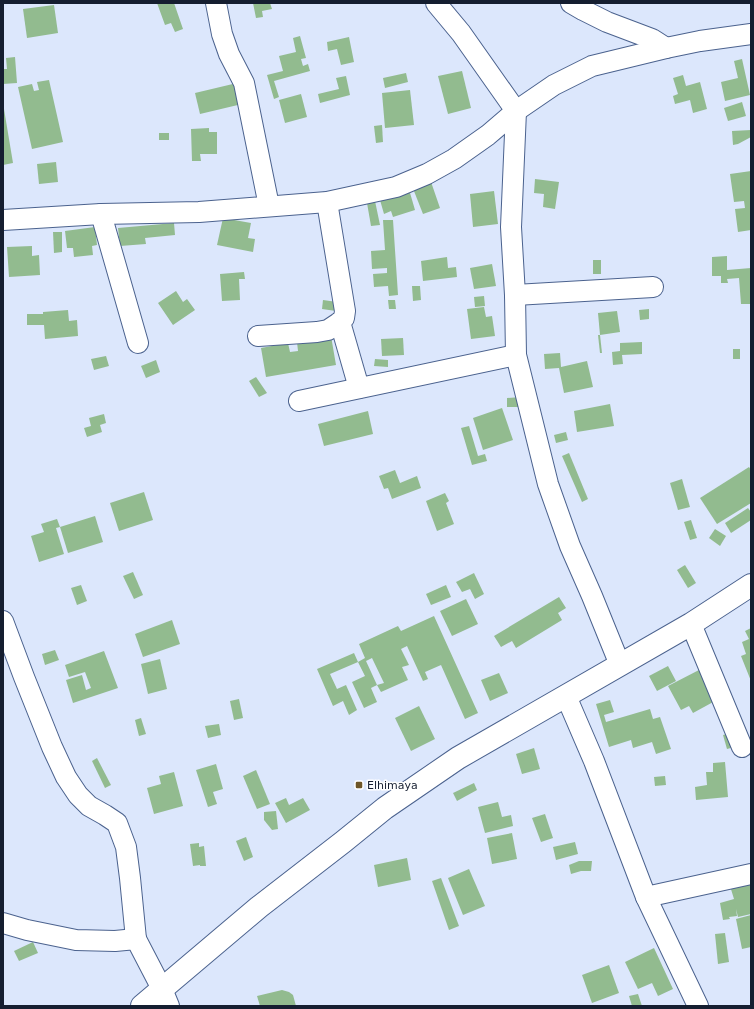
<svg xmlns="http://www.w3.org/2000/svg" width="754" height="1009" viewBox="0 0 754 1009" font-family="'DejaVu Sans',sans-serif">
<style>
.building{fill:#92bb8f;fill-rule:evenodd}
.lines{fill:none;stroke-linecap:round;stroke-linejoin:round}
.minor-casing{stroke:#4b628e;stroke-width:22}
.major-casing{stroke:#4b628e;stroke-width:24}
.minor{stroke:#fff;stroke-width:20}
.major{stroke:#fff;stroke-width:22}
.poi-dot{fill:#6e5627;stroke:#fff;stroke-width:1.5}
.labels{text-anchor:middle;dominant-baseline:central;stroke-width:3;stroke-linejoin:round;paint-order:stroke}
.poi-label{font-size:11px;fill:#151e30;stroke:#fff;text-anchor:start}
</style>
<rect width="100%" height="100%" fill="#dce7fc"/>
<g class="building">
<path d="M157,3H174L183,29L175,32L171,23L165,25Z"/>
<path d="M253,3H270L272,9L262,11L263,17L256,18Z"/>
<path d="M54,5L58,33L27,38L23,9Z"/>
<path d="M300,36L306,58L301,59L303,66L308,64L310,71L274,81L279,97L274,99L267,75L283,71L279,56L296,52L293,38Z"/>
<path d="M349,37L354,62L341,65L337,49L328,51L327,42Z"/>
<path d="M15,57L17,83L3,84V69H7L6,58Z"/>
<path d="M742,59L750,95L725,101L721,82L738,78L734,61Z"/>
<path d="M462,71L471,108L448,114L438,76Z"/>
<path d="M406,73L408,82L385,88L383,78Z"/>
<path d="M683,75L686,86L700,82L707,109L693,113L690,100L675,104L673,96L678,94L673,78Z"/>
<path d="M346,76L350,95L320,103L318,94L339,89L336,78Z"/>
<path d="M49,80L63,142L32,149L18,87L32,84L34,91L39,90L37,82Z"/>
<path d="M237,83L242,104L200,114L195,93Z"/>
<path d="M410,90L414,125L385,128L382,93Z"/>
<path d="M301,94L307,117L285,123L279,100Z"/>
<path d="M742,102L746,116L728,121L724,108Z"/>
<path d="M3,109H4L13,163L3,165Z"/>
<path d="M382,125L383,142L376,143L374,126Z"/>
<path d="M209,128V132H217V154H200L201,161H192L191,129Z"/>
<path d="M751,130V137L738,144L733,145L732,131Z"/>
<rect x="159" y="133" width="10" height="7"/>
<path d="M56,162L58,182L39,184L37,164Z"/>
<path d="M751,171V230L738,232L735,209L745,208L744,201L734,202L730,174Z"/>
<path d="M430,179L440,208L423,214L412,186Z"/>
<path d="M535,179L559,182L555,209L543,207L544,194L534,193Z"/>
<path d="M408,186L415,210L393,217L391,211L384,214L380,200Z"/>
<path d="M494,191L498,224L473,227L470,194Z"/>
<path d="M375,201L380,225L371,226L367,203Z"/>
<path d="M223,218L251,223L248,238L255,239L253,252L217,245Z"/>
<path d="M383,220H393L398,295L389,296L388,286L374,287L373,274L387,273V268L372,269L371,251L385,250Z"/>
<path d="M174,223L175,235L145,238L146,244L120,246L118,228Z"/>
<path d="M95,227L97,245L92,246L93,255L74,257L73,248H67L65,231Z"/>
<path d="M53,232H62V252L54,253Z"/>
<path d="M32,246V256L39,255L40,275L9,277L7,247Z"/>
<path d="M727,256V270L751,268V304H741L739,278L727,279L728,283H721V276H712V257Z"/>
<path d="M447,257L448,268L456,267L457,277L423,281L421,261Z"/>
<rect x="593" y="260" width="8" height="14"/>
<path d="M492,264L496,286L474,289L470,268Z"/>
<path d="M244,272L245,279H239L240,300L222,301L220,274Z"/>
<path d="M412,286H420L421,300L413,301Z"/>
<path d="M176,291L183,302L187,299L195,310L173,325L158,303Z"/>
<path d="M484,296L485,306L475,307L474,297Z"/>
<path d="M323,300L337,302L336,311L322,309Z"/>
<path d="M388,300H395L396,309H389Z"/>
<path d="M484,307L486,317L492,316L495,336L471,339L467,309Z"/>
<path d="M649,309V319L640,320L639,310Z"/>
<path d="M68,310L69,321L77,320L78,336L45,339L44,325H27V314H43V312Z"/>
<path d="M617,311L620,332L600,335L598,313Z"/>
<path d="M598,335H600L602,353H600Z"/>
<path d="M331,336L336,365L266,377L261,348L288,343L290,352L298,351L297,342Z"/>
<path d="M403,338L404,355L382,356L381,339Z"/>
<path d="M642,342V354L622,355L623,364L613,365L612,352L620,351V343Z"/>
<rect x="733" y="349" width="7" height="10"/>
<path d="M560,353L561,367L587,361L593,387L564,393L559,368L545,369L544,354Z"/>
<path d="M106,356L109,366L94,370L91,359Z"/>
<path d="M375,359L388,360V367L374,366Z"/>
<path d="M156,360L160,372L146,378L141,366Z"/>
<path d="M256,377L267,393L259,397L249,381Z"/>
<path d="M521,397V407H507V398Z"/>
<path d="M610,404L614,426L577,432L574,411Z"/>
<path d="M502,408L513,440L483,450L473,418Z"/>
<path d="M368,411L373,434L324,446L318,424Z"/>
<path d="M104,414L106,423L100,425L102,432L87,437L84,428L91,426L89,418Z"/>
<path d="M469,426L478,456L485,454L487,461L472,465L461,428Z"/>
<path d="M566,432L568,440L556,443L554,435Z"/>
<path d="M569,453L588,499L582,502L562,456Z"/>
<path d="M749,467L751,470V503L717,524L700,498Z"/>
<path d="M395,470L400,483L417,476L421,488L392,499L388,488L384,489L379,476Z"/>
<path d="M682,479L690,507L678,510L670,483Z"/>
<path d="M144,492L153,520L119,531L110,503Z"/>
<path d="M445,493L449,501L446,503L454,524L437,531L426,501Z"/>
<path d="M748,508L751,512V520L731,533L725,523Z"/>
<path d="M95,516L103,542L68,553L60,527Z"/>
<path d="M57,519L60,527L56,528L64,554L39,562L31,536L44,532L41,524Z"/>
<path d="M691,520L697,538L690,540L684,522Z"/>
<path d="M715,529L726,536L720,546L709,538Z"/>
<path d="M685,565L696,583L688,588L677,570Z"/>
<path d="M133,572L143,595L134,599L123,576Z"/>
<path d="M474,573L484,594L475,599L470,589L462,592L456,582Z"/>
<path d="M81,585L87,601L77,605L71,588Z"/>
<path d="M446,585L451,597L431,605L426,594Z"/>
<path d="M559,597L566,608L558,613L562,620L516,648L512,641L501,647L494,636Z"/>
<path d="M466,599L478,624L452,636L440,611Z"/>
<path d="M434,616L478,713L465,719L441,665L425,672L428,679L423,681L407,646L401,649L409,665L402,667L408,680L381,692L377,685L371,688L377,702L364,708L352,682L365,676L358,662L330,674L337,689L346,685L357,710L349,715L343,701L333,706L317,669L354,653L358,662L365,658L359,644L398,626L401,631ZM372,658L384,683L377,685L366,661Z"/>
<path d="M172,620L180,644L143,657L135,634Z"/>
<path d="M751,628V681L741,656L746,654L742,642L749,639L745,631Z"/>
<path d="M55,650L59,660L45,665L42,654Z"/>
<path d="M104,651L118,688L73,703L66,680L82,675L86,690L91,688L85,672L69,677L65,665Z"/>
<path d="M160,659L167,689L148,694L141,664Z"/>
<path d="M668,666L676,681L657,691L649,676Z"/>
<path d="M699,670L715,701L693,713L689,706L681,710L668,686Z"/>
<path d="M499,673L508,693L490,701L481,680Z"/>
<path d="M239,699L243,718L234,720L230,701Z"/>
<path d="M610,700L614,712L604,715L606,722L650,709L653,719L660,717L671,749L656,754L652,742L633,748L631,740L609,747L596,704Z"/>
<path d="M419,706L435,739L411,751L395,718Z"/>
<path d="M141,718L146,734L139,736L135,720Z"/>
<path d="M219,724L221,735L208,738L205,726Z"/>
<path d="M734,732L738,746L727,749L723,735Z"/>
<path d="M534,748L540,769L522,774L516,754Z"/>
<path d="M97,758L111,785L105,788L92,761Z"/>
<path d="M725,762L728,797L696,800L695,787L707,785L706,772H713V763Z"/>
<path d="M216,764L223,789L213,792L217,804L208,807L196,770Z"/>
<path d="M256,770L270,804L257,809L243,776Z"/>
<path d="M174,772L183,806L154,814L147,788L161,784L159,776Z"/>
<path d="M665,776L666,785L655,786L654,777Z"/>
<path d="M474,783L477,790L457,801L453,793Z"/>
<path d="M286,798L289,805L303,798L310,810L286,823L275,803Z"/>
<path d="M498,802L502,817L511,815L513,826L485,833L478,807Z"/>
<path d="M276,811L278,829L272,830L264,820V812Z"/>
<path d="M545,814L553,838L541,842L532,818Z"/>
<path d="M512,833L517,859L492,864L487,838Z"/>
<path d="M246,837L253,857L244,861L236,841Z"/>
<path d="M575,842L578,854L556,860L553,847Z"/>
<path d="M199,843V847L204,846L206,866H200V865L193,866L190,844Z"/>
<path d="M407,858L411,880L378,887L374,865Z"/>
<path d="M579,861H592L591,871H581L571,874L569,865Z"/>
<path d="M469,869L485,906L463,915L448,878Z"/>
<path d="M441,878L459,926L449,930L432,881Z"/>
<path d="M751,881V914L738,917L736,909L737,916L729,917L730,919L723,920L720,903L734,899L730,886Z"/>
<path d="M751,915V947L742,949L736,919Z"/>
<path d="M725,933L729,962L718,964L715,934Z"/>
<path d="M33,942L38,953L19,961L14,951Z"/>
<path d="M654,948L673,989L658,996L652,983L638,989L625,962Z"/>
<path d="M609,965L619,993L592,1003L582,975Z"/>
<path d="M282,990L289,992L293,995L296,1006H260L257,996Z"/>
<path d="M638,994L642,1006H632L629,996Z"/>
</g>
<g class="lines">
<defs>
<g id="minor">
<path d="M216,3L222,34L229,54L244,83L269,206"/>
<path d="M436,3L461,33L516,111L511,227L515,295L516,355L548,484L570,546L592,596L620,665"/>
<path d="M571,3L583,10L607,22L652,39L666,48"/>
<path d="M101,214L138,343"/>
<path d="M3,220L101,214L199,212L327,202L396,187L427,174L454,159L488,135L516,111L554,85L592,66L666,48L700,41L751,34"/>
<path d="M515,295L653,287"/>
<path d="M340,322L359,388"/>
<path d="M258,336L317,332L328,330L340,322L344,318L345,311L327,202"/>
<path d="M299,401L516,355"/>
<path d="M3,621L24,677L52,747L66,777L78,795L89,806L105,815L117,823L126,847L130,878L136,939"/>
<path d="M691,624L742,747"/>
<path d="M566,696L594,761L646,897L698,1006"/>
<path d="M646,897L751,874"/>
<path d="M3,923L27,930L76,940L115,941L136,939L162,989L169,1006"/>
</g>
<path id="major" d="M142,1006L259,907L343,842L385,808L458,758L691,624L751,585"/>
</defs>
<use href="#minor" class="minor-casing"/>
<use href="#major" class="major-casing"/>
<use href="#minor" class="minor"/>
<use href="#major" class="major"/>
</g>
<rect class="poi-dot" x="355" y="781" width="8" height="8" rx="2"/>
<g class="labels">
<g class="poi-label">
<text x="367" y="785">Elhimaya</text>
</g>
</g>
<rect width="754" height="1009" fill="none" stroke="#151e30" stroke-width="8"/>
</svg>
